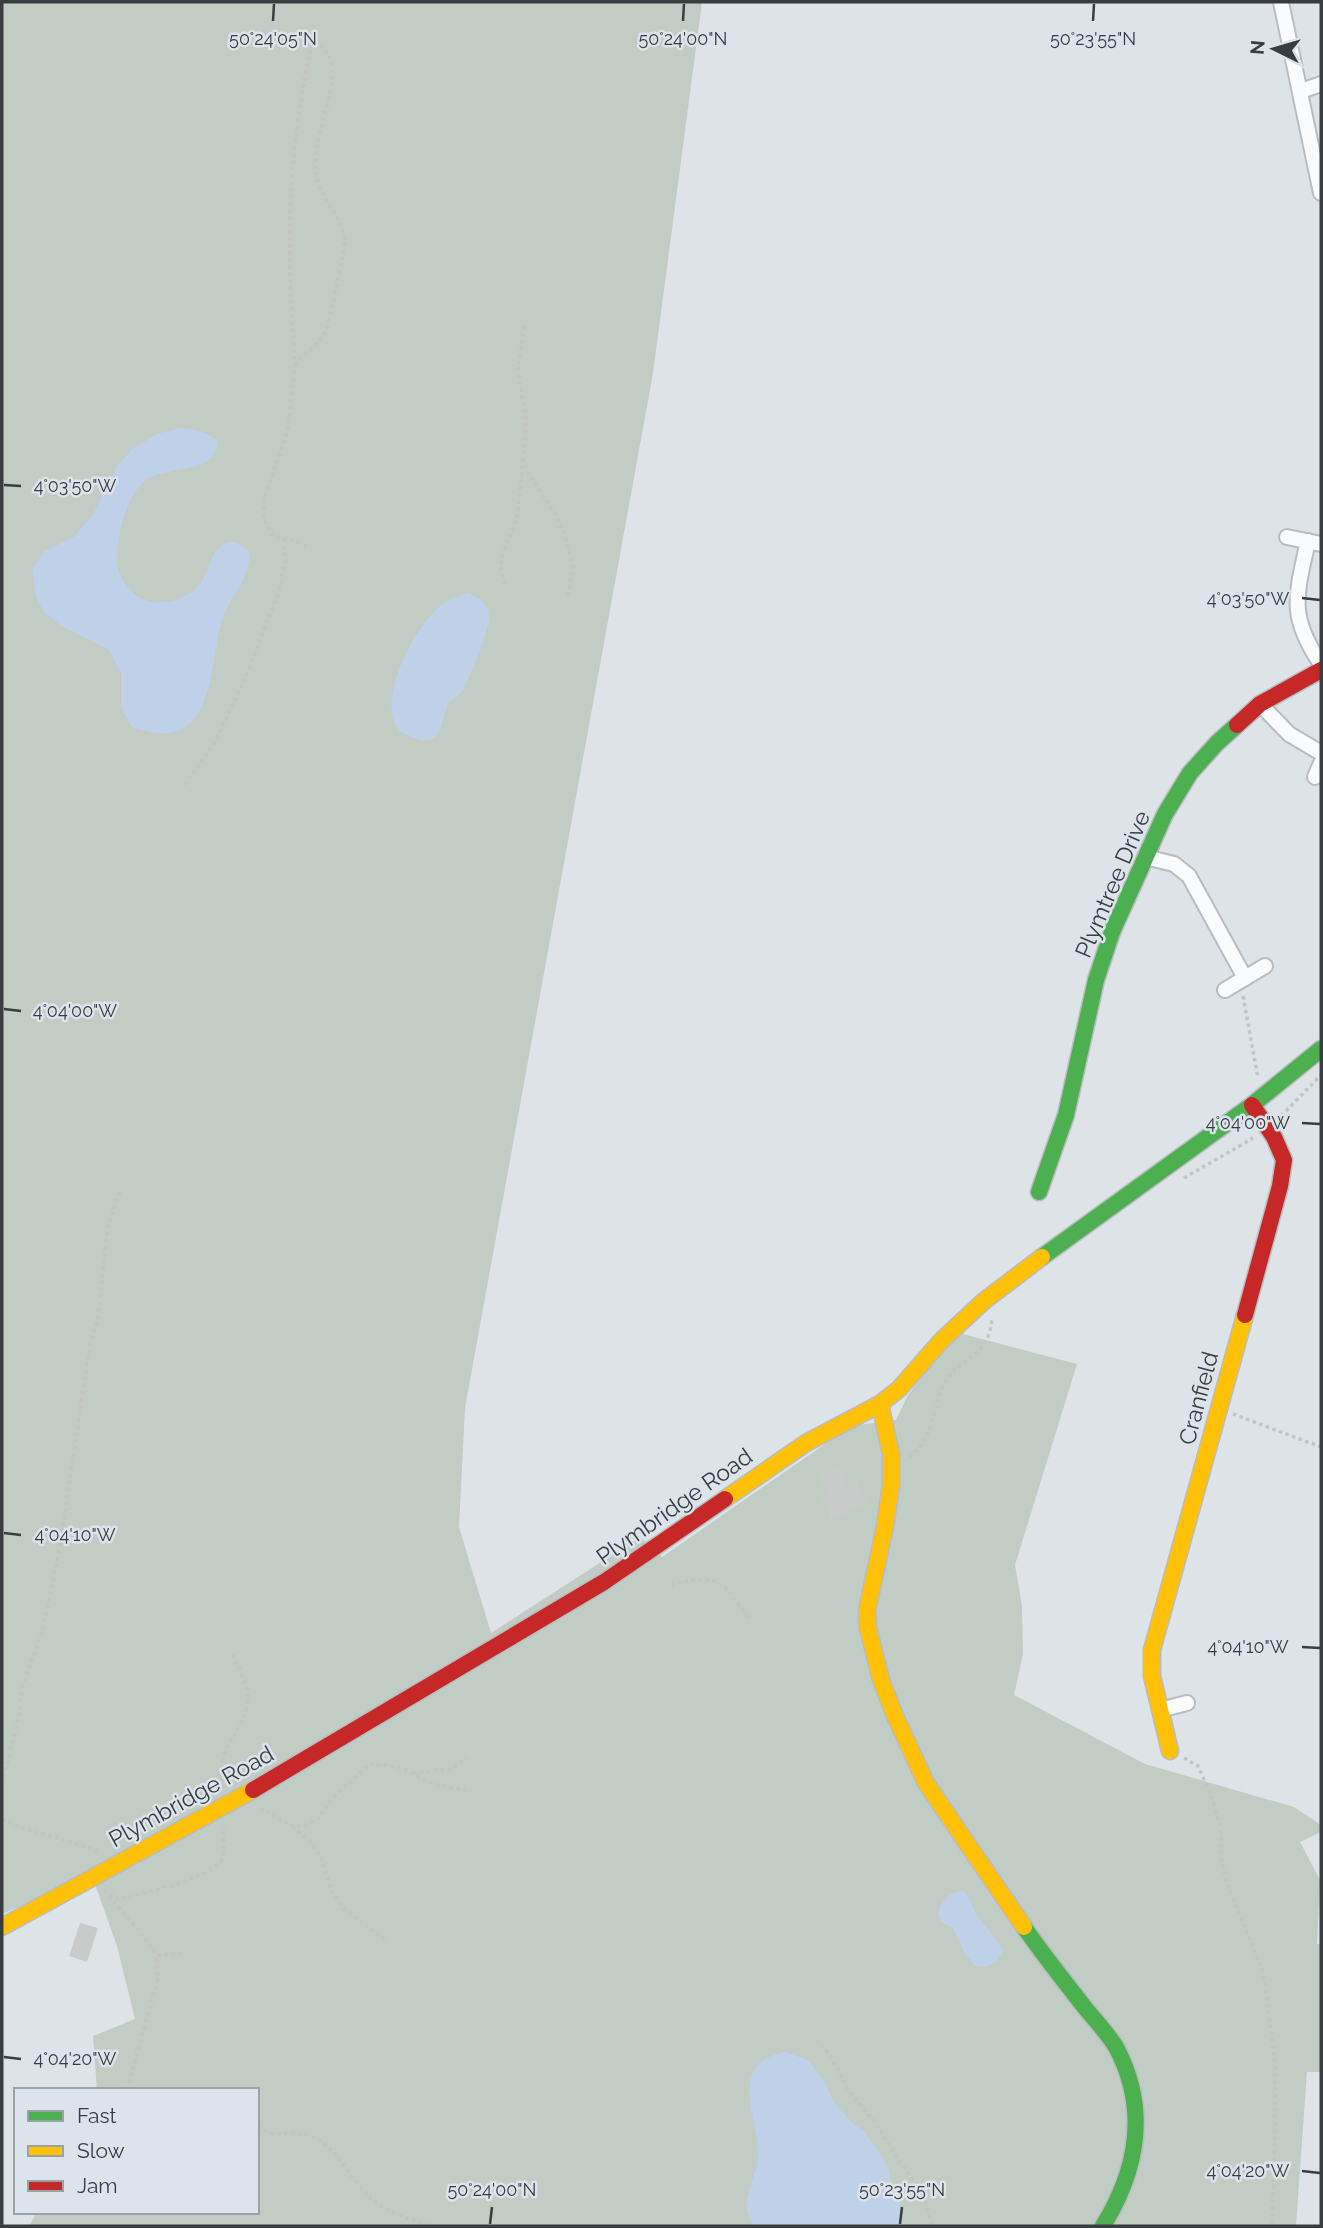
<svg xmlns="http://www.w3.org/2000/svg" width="1323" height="2228" viewBox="0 0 1323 2228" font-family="Raleway,sans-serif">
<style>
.green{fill:#c0ccc4}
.water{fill:#bfd1e8}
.building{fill:#c9cbcb}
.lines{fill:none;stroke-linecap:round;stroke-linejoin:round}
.street-casing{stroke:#b9bcc0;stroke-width:18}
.fast-casing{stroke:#b9bcc0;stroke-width:19}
.slow-casing{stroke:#b9bcc0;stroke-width:19}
.jam-casing{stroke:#b9bcc0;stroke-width:19}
.path{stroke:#c3c4c5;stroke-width:3.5;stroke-dasharray:3.5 3.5;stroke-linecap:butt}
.street{stroke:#fafbfc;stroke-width:14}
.fast{stroke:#4caf50;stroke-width:16}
.slow{stroke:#ffc107;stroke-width:16}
.jam{stroke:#c62828;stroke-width:16}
.ticks{fill:none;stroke:#393d40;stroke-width:2.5}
.labels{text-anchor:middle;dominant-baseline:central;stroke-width:5;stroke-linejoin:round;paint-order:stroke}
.street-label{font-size:23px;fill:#393d40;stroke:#dbe3eb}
.ticks-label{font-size:18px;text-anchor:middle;fill:#393d40;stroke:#dbe3eb;stroke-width:5;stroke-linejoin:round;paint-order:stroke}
</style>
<rect width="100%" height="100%" fill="#dee3e8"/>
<path class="green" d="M2,2H702L653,373L465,1408L459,1527L491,1633L640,1537L662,1557L851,1426L896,1420L908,1395L955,1332L1077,1364L1015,1565L1022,1606L1023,1654L1014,1695L1145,1764L1294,1807L1321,1825V1832L1300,1842L1320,1880L1317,1944H1321V2072H1307L1296,2226H29L37,2212H257V2090H97L93,2036L135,2019L117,1946L92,1876L2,1914Z"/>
<g class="water">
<path d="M181,428C195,429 205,431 217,440C219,474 170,466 149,478C125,493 115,540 118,566C119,577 128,590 137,596C155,609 187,601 200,584C209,572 209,556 221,546C232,538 241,544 249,551C252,578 230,595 222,620C211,654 215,728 169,733C157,735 143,730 132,727L121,707V673L109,650L60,625L43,611L36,596L32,569L45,551L75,536L94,513L118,465L132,449L157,434Z"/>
<path d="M468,593C478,598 488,603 489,615C491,627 469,678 463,690C459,696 451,698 448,704C443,715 443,731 434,738C425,745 401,735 396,726C379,692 417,623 444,603C451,598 460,595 468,593Z"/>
<path d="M964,1891C971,1899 973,1909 978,1917C987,1930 997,1937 1003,1951C995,1965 989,1969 974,1965L964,1952L953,1928L943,1923L938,1915C941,1900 949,1892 964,1891Z"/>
<path d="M785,2052L808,2060L825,2083L834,2102L850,2121L864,2132L878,2150L888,2167L891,2185L900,2201L903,2226H753C751,2221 748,2216 747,2211C744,2192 759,2172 758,2152C757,2113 727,2064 785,2052Z"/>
</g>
<g class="building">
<path d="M838,1466L846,1483L855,1479L867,1502L832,1520L821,1499L828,1495L819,1476Z"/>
<path d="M80,1923L98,1928L87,1962L69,1956Z"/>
</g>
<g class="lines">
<defs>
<g id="street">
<path d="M1281,2L1321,193"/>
<path d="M1301,91L1321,84"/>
<path d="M1287,537L1321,544"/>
<path d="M1308,541C1296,595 1288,616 1321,664"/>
<path d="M1260,704L1289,734L1321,753"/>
<path d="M1315,777L1321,763"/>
<path d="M1145,857L1174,864L1189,876L1245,978"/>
<path d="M1225,990L1265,966"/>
<path d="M1160,1710L1187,1703"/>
</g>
<g id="fast">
<path d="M1039,1192L1066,1115L1096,980L1112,932L1165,814L1190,773L1217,743L1237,725"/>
<path d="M1042,1257L1252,1105L1321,1049"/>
<path d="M1024,1927C1044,1956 1065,1982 1086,2009C1096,2021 1108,2034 1116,2047C1149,2109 1138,2169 1103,2226"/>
</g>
<g id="slow">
<path d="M880,1404L891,1454V1485L885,1526L867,1611L868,1628L881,1680L895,1716L926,1783L1024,1927"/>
<path d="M725,1499L806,1443L880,1404L899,1389L942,1340L984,1301L1042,1257"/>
<path d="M1170,1751L1152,1676V1650L1245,1315"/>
<path d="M2,1927L253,1790"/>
</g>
<g id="jam">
<path d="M1237,725L1260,704L1321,670"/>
<path d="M1245,1315L1280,1186L1284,1160L1274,1137L1252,1105"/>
<path d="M253,1790L604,1582L725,1499"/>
</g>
</defs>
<use href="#street" class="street-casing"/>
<use href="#fast" class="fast-casing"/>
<use href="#slow" class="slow-casing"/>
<use href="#jam" class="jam-casing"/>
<g class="path">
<path d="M304,32C314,39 326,46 330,58C341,88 310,138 316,175C319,194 342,219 345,239C346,245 328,328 325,333C318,345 304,355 295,364C292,320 289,275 290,230C290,167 299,100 313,39"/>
<path d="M524,326L518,370L526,419L523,460L528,472L556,515L567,541L573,568L567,599"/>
<path d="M295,364L288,429L264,499V519L273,536L293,540L309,547"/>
<path d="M505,584L500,567L503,553L517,518L523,462"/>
<path d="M185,785L216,740L247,674L280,588L285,561L284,539"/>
<path d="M1243,996L1258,1078"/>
<path d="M1281,1116L1321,1075"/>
<path d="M1184,1178L1253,1138"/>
<path d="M1233,1414L1321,1447"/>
<path d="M909,1457C928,1440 931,1428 937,1404C939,1397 940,1390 944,1383C960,1356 989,1357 992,1319"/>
<path d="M671,1585C720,1571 722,1582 749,1619"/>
<path d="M1184,1758L1198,1766L1210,1793L1221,1829V1859L1227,1883L1263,1972L1275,2059V2131L1272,2226"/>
<path d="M413,1773L451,1769L467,1758"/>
<path d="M2,1784L19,1716L22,1688L42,1632L59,1552L90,1345L98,1317L108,1225L121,1189"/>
<path d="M222,1789C212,1747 250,1728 248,1695C248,1682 237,1666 232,1654"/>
<path d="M260,1808L293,1826H304L318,1819L332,1799L368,1765H386L407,1770L428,1782L451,1788L471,1791"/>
<path d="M2,1819L19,1827L94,1849L98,1852"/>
<path d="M293,1826L310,1842L320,1856L333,1894L344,1909L388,1942"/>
<path d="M104,1890L118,1899C138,1896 208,1877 220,1862C228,1852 220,1837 225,1826"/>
<path d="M109,1896L142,1934L156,1955L185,1954"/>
<path d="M816,2040L830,2055L849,2091L876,2124L901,2164L923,2193L932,2226"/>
<path d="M127,2090L158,1978L156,1955"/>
<path d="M257,2128C264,2130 271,2134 278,2134C293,2133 301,2131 315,2138C336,2149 348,2173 363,2190C381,2212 407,2219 434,2226"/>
</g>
<use href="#street" class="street"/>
<use href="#fast" class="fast"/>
<use href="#slow" class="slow"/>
<use href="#jam" class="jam"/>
</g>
<path class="ticks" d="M273,21L274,4M683,21L684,4M1093,21L1094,4M4,485L21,486M1302,598L1320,600M4,1009L21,1011M1302,1123L1320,1124M4,1533L21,1535M1302,1647L1320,1648M4,2057L21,2059M1302,2171L1320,2173M490,2224L492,2207M900,2224L902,2207"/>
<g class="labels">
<g class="street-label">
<text transform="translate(1112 884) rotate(-67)">Plymtree Drive</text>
<text transform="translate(1198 1398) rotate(-75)">Cranfield</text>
<text transform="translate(674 1506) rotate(-35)">Plymbridge Road</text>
<text transform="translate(191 1796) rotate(-29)">Plymbridge Road</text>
</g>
</g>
<g class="ticks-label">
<text x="273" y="45">50°24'05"N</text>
<text x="683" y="45">50°24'00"N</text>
<text x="1093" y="45">50°23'55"N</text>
<text x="75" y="492">4°03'50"W</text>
<text x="1248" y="605">4°03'50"W</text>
<text x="75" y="1017">4°04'00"W</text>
<text x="1248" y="1129">4°04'00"W</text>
<text x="75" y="1541">4°04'10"W</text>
<text x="1248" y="1653">4°04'10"W</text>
<text x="75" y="2065">4°04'20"W</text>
<text x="1248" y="2177">4°04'20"W</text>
<text x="492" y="2196">50°24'00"N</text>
<text x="902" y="2196">50°23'55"N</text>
</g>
<rect width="1323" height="2228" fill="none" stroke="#393d40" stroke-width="7"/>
<rect x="14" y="2088" width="245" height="126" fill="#dbe3eb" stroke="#9aa1a7" stroke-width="2"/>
<rect x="28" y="2111" width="35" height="10" fill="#4caf50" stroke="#9aa1a7" stroke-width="2"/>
<text x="77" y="2123" font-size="21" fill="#393d40">Fast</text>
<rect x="28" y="2146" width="35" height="10" fill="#ffc107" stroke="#9aa1a7" stroke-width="2"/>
<text x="77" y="2158" font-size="21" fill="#393d40">Slow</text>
<rect x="28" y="2181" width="35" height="10" fill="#c62828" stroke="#9aa1a7" stroke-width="2"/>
<text x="77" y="2193" font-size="21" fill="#393d40">Jam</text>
<g transform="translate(1274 49) rotate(275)" stroke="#dbe3eb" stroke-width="5" paint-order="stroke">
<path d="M0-5L12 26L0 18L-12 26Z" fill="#393d40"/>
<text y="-10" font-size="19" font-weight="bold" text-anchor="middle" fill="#393d40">N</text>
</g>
</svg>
